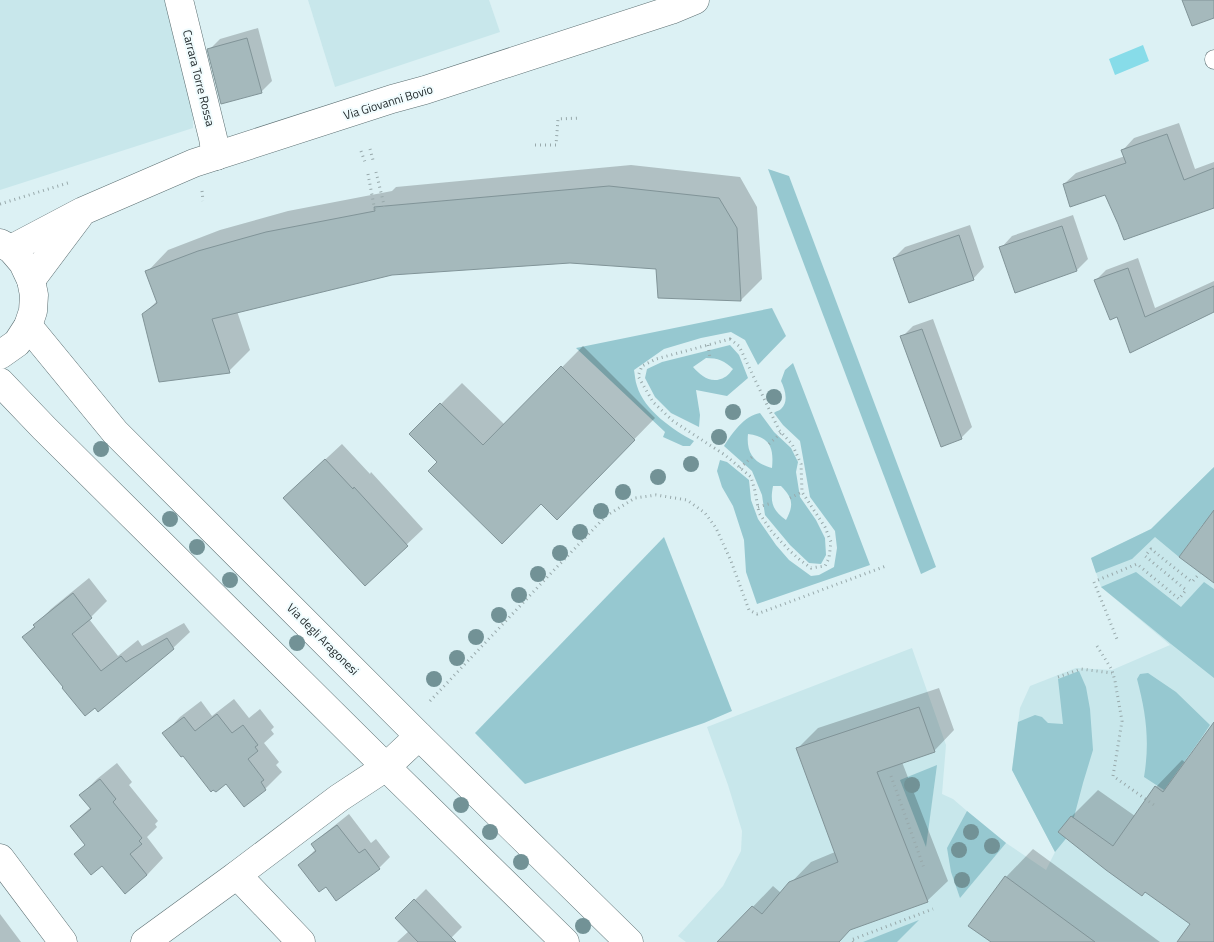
<svg xmlns="http://www.w3.org/2000/svg" width="1214" height="942" viewBox="0 0 1214 942" font-family="'Titillium Web',sans-serif">
<style>
.built{fill:#c8e7eb}
.green{fill:#96c8d0;fill-rule:evenodd}
.water{fill:#87dce9}
.shadow{fill:#0003}
.building{fill:#a5b9bc;stroke:#819498}
.lines{fill:none;stroke-linecap:round;stroke-linejoin:round}
.lane-casing{stroke:#5c6f72;stroke-width:19}
.street-casing{stroke:#5c6f72;stroke-width:29}
.secondary-casing{stroke:#5c6f72;stroke-width:29}
.path{stroke:#98a9ab;stroke-width:3;stroke-dasharray:1 4;stroke-linecap:butt}
.lane{stroke:#fff;stroke-width:18}
.street{stroke:#fff;stroke-width:28}
.secondary{stroke:#fff;stroke-width:28}
.tree{fill:#729296}
.labels{text-anchor:middle;dominant-baseline:central;stroke-width:4;stroke-linejoin:round;paint-order:stroke}
.street-label{font-size:12px;fill:#242c2e;stroke:#f0fcfe}
</style>
<rect width="100%" height="100%" fill="#dcf1f4"/>
<g class="built">
<path d="M0,0H166L192,79L193,128L0,190Z"/>
<path d="M308,0H489L500,32L335,87Z"/>
<path d="M1214,467V942H686L678,936L723,886L741,851L742,831L728,785L707,727L912,648L946,745L942,794L953,799L967,811L1006,843L1046,870L1055,852L1012,770L1020,708L1030,686L1076,668L1112,670L1170,645L1101,587L1091,558L1151,529Z"/>
</g>
<g class="green">
<path d="M768,169L789,176L936,567L921,574Z"/>
<path d="M772,308L786,336L758,365L745,340L731,332L701,338L664,349L634,370C635,375 635,381 637,386C644,410 673,430 694,441L690,446H683L663,437L665,432L576,348Z"/>
<path d="M730,345L739,355L748,378L727,396L696,390L700,415L699,427L671,413L655,397L645,378L647,369L662,362ZM706,358C718,358 725,361 733,369C731,371 728,376 725,377C712,385 701,376 693,367Z"/>
<path d="M793,363L870,565L757,604L746,572L744,540L733,506L722,487L717,471L720,460L727,462L749,480L751,500L758,519L776,545L789,560L811,576L819,575L834,567L837,548L835,531L810,497L800,441L783,425L774,413C776,411 779,411 781,409C789,402 785,389 781,381L785,370Z"/>
<path d="M760,413L774,432L791,448L798,462L796,472L800,497L816,520L825,538L826,555L821,564L809,563L790,545L765,515L762,495L752,471L724,446C732,433 744,416 760,413ZM748,434C770,437 774,447 772,468C754,463 746,453 748,434ZM773,486H781C793,498 794,505 786,520C772,510 770,502 773,486Z"/>
<path d="M1214,467V532L1203,524L1179,557L1155,537L1132,559L1096,573L1091,558L1151,529Z"/>
<path d="M664,537L732,711L704,723L525,784L475,733Z"/>
<path d="M1136,572L1181,607L1204,582L1214,589V678L1171,644L1101,587Z"/>
<path d="M1079,671L1086,687L1090,709L1093,750L1083,783L1074,817L1073,830L1055,852L1012,770L1018,722L1035,715L1042,717L1048,723L1063,724L1058,679Z"/>
<path d="M1148,673L1176,692L1210,725L1200,740L1164,790L1144,777C1150,741 1146,713 1137,679L1140,674Z"/>
<path d="M937,765L926,847L900,780Z"/>
<path d="M967,811L1006,843L960,898L951,872L947,848Z"/>
<path d="M919,920L897,942H863Z"/>
</g>
<path class="water" d="M1143,45L1149,61L1115,75L1109,59Z"/>
<g class="shadow">
<path d="M258,28L272,81L261,92L209,50L220,39Z"/>
<path d="M1179,123L1195,169L1214,162V209L1213,207L1106,193L1064,184L1076,173L1125,156L1123,150L1134,138Z"/>
<path d="M631,165L740,177L757,207L762,279L741,300L659,297L658,268L570,262L391,274L237,311L250,350L229,371L143,315L158,300L147,272L168,250L220,230L288,211L392,191L396,187Z"/>
<path d="M1073,215L1088,259L1077,270L1016,291L1001,248L1012,236Z"/>
<path d="M970,225L984,267L973,279L894,258L905,247Z"/>
<path d="M1138,258L1155,308L1214,281V311L1131,351L1117,315L1096,280L1106,270Z"/>
<path d="M933,319L972,427L961,438L902,337L913,326Z"/>
<path d="M583,346L655,418L578,497L541,503L439,462L411,434L462,383L505,425Z"/>
<path d="M342,444L370,474L371,472L423,529L365,584L301,482Z"/>
<path d="M89,578L107,601L89,619L118,656L138,640L142,646L184,623L190,632L173,648L65,687L24,637L51,609Z"/>
<path d="M939,688L954,730L934,751L902,762L948,881L927,901L851,928L838,942H719L773,886L781,893L811,862L835,852L797,749L818,728Z"/>
<path d="M234,699L249,718L260,709L274,727L271,730L274,734L264,743L279,762L276,765L282,772L265,789L183,754L164,734L180,717L201,701L212,716Z"/>
<path d="M1214,728V942H1179L1192,923L1071,817L1098,790L1135,816L1156,787L1182,760L1186,763Z"/>
<path d="M117,763L132,782L129,785L158,821L155,824L157,827L147,837L163,858L147,875L86,844L71,826L91,807L81,795L97,779Z"/>
<path d="M349,814L371,843L376,839L390,857L379,868L326,886L300,865L316,849L313,845L324,834Z"/>
<path d="M1033,849L1160,942H993L1006,877Z"/>
<path d="M426,889L462,927L447,942H397L409,931L397,918Z"/>
<path d="M0,914L21,942H0Z"/>
</g>
<g class="building">
<path d="M1182,0H1214V18L1192,26Z"/>
<path d="M247,38L262,93L221,104L207,49Z"/>
<path d="M1167,134L1184,180L1214,168V208L1124,240L1118,224L1105,195L1070,207L1063,184L1126,163L1121,150Z"/>
<path d="M609,186L719,198L737,228L741,301L658,298L656,269L570,263L392,275L212,319L230,373L159,382L142,314L157,303L145,271L198,251L266,232L375,211L374,207Z"/>
<path d="M1062,226L1077,271L1015,293L999,247Z"/>
<path d="M959,235L974,280L909,303L893,258Z"/>
<path d="M1128,268L1145,317L1214,286V312L1130,353L1117,317L1110,320L1094,280Z"/>
<path d="M922,329L962,439L941,447L900,336Z"/>
<path d="M561,366L635,440L557,520L541,504L502,544L428,471L437,462L409,434L440,403L483,445Z"/>
<path d="M325,459L353,489L354,487L408,546L365,586L283,498Z"/>
<path d="M1214,510V583L1179,557Z"/>
<path d="M73,593L92,618L72,634L101,671L121,656L126,662L167,638L174,649L98,712L95,708L85,716L62,688L63,687L22,637L35,627L33,625Z"/>
<path d="M919,707L935,752L877,772L928,902L850,930L839,942H717L752,906L762,914L789,882L838,862L796,748Z"/>
<path d="M217,714L232,733L243,725L258,745L255,747L258,751L248,759L264,780L261,782L266,790L244,807L226,784L216,792L213,790L211,792L183,756L181,757L162,733L184,717L195,731Z"/>
<path d="M1214,722V942H1177L1190,924L1145,892L1142,896L1106,870L1058,832L1071,816L1113,846L1155,786L1163,792Z"/>
<path d="M100,779L116,799L113,802L142,838L139,841L142,844L130,854L147,875L125,894L102,866L91,875L74,854L85,845L70,826L91,809L79,795Z"/>
<path d="M337,825L359,853L365,849L380,869L336,901L326,887L319,892L298,865L316,851L311,844Z"/>
<path d="M1005,876L1095,942H991L968,926Z"/>
<path d="M414,899L456,942H418L395,918Z"/>
</g>
<g class="lines">
<defs>
<path id="lane" d="M1214,59V60"/>
<g id="street">
<path d="M179,0L213,138L216,156"/>
<path d="M0,858L63,942"/>
<path d="M237,875L339,798L386,767L419,736"/>
<path d="M145,942L237,875L301,942"/>
</g>
<g id="secondary">
<path d="M0,243L11,249L23,263L31,280L34,295L33,311L28,326L17,343L0,355"/>
<path d="M11,249L83,211L194,163L392,99L425,90L671,10L695,0"/>
<path d="M31,280L79,216"/>
<path d="M28,326L115,432L419,736L629,942"/>
<path d="M0,382L44,428L386,767L565,942"/>
</g>
</defs>
<use href="#lane" class="lane-casing"/>
<use href="#street" class="street-casing"/>
<use href="#secondary" class="secondary-casing"/>
<g class="path">
<path d="M535,145H556L558,119L580,118"/>
<path d="M370,149L373,160"/>
<path d="M361,151L365,162"/>
<path d="M376,172L385,209"/>
<path d="M368,174L375,211"/>
<path d="M202,191L203,201"/>
<path d="M0,204L71,182"/>
<path d="M730,339L739,346L779,430L792,444L801,464L802,492L825,527L831,542L829,558L825,566L811,568L800,560L790,551L772,532L759,513L755,491L751,477L725,455L673,421L653,402L638,376L642,366L656,359Z"/>
<path d="M708,345L710,358"/>
<path d="M769,444L781,433"/>
<path d="M740,468L752,457"/>
<path d="M790,498L802,492"/>
<path d="M758,507L772,503"/>
<path d="M1098,580L1137,564L1179,599L1186,590L1145,556L1151,549L1192,582L1200,573"/>
<path d="M1094,582L1117,639"/>
<path d="M1097,646L1112,670L1115,681L1122,721L1113,776L1154,805"/>
<path d="M1058,677L1081,669L1112,673"/>
<path d="M430,701L555,569L606,516L635,498L656,495L687,500L705,513L716,528L731,561L749,610L757,614L886,566"/>
<path d="M891,776L924,868"/>
<path d="M853,942L851,940L933,909"/>
</g>
<use href="#lane" class="lane"/>
<use href="#street" class="street"/>
<use href="#secondary" class="secondary"/>
</g>
<g class="tree">
<circle cx="774" cy="397" r="8"/>
<circle cx="733" cy="412" r="8"/>
<circle cx="719" cy="437" r="8"/>
<circle cx="101" cy="449" r="8"/>
<circle cx="691" cy="464" r="8"/>
<circle cx="658" cy="477" r="8"/>
<circle cx="623" cy="492" r="8"/>
<circle cx="601" cy="511" r="8"/>
<circle cx="170" cy="519" r="8"/>
<circle cx="580" cy="532" r="8"/>
<circle cx="197" cy="547" r="8"/>
<circle cx="560" cy="553" r="8"/>
<circle cx="538" cy="574" r="8"/>
<circle cx="230" cy="580" r="8"/>
<circle cx="519" cy="595" r="8"/>
<circle cx="499" cy="615" r="8"/>
<circle cx="476" cy="637" r="8"/>
<circle cx="297" cy="643" r="8"/>
<circle cx="457" cy="658" r="8"/>
<circle cx="434" cy="679" r="8"/>
<circle cx="912" cy="785" r="8"/>
<circle cx="461" cy="805" r="8"/>
<circle cx="490" cy="832" r="8"/>
<circle cx="971" cy="832" r="8"/>
<circle cx="992" cy="846" r="8"/>
<circle cx="959" cy="850" r="8"/>
<circle cx="521" cy="862" r="8"/>
<circle cx="962" cy="880" r="8"/>
<circle cx="583" cy="926" r="8"/>
</g>
<g class="labels">
<g class="street-label">
<text transform="translate(199 78) rotate(76)">Carrara Torre Rossa</text>
<text transform="translate(388 102) rotate(-17)">Via Giovanni Bovio</text>
<text transform="translate(323 639) rotate(45)">Via degli Aragonesi</text>
</g>
</g>
</svg>
